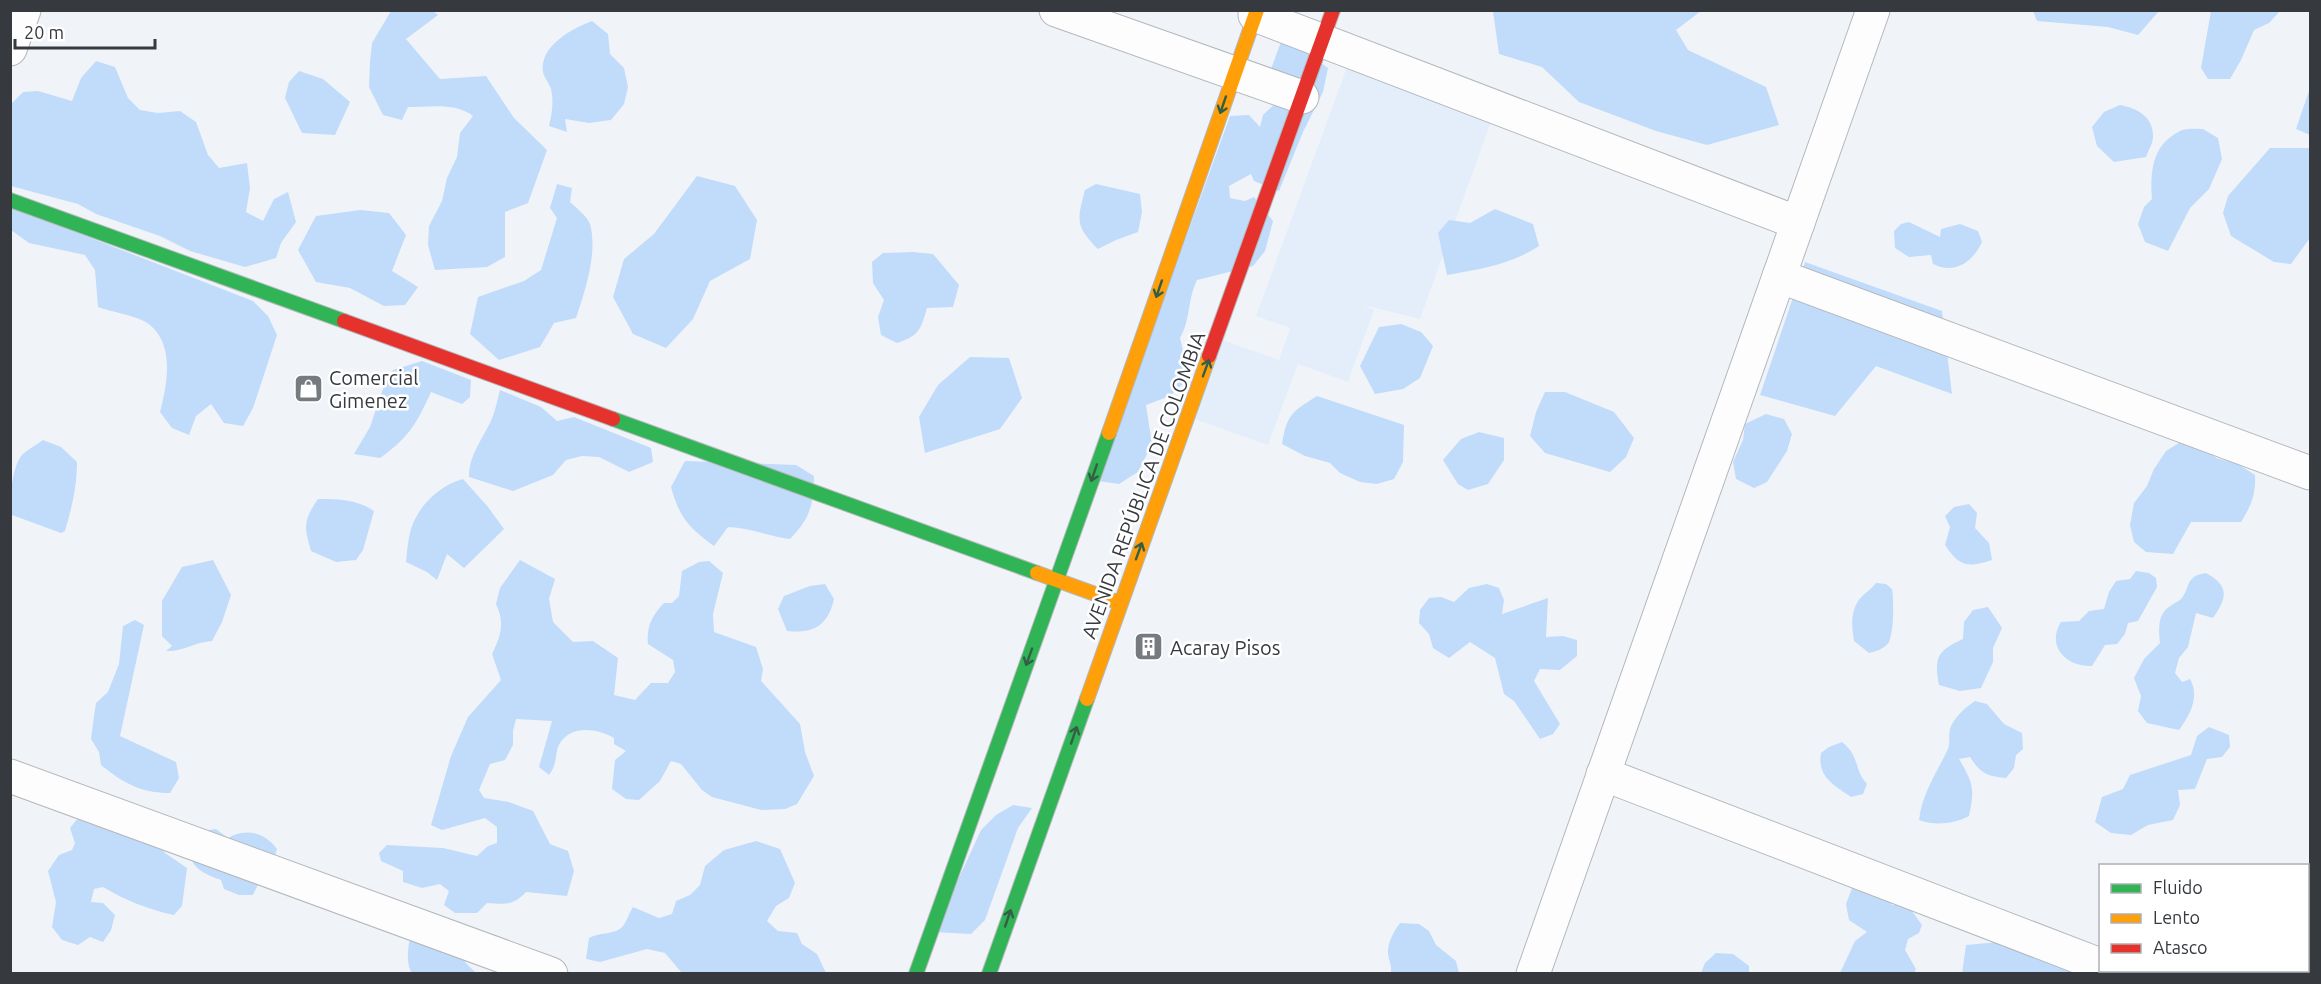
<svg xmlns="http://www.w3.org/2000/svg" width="2321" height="984" viewBox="0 0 2321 984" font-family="Ubuntu,sans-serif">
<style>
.built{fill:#e4eefb}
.forest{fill:#c1dbfa}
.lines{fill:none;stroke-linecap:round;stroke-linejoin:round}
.street-casing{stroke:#b4b8bc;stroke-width:35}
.fast-casing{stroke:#b4b8bc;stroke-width:16}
.slow-casing{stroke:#b4b8bc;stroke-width:16}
.jam-casing{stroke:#b4b8bc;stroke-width:16}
.street{stroke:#fdfdfe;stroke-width:33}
.fast{stroke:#30b455;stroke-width:14}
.slow{stroke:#ff9f0a;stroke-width:14}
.jam{stroke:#e5322d;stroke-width:14}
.oneway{stroke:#345f46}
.labels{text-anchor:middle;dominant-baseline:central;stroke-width:5;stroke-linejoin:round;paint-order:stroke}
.poi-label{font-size:20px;fill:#363a3f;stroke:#fff;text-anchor:start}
.street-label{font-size:20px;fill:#363a3f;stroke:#fff}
</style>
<rect width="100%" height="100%" fill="#f0f4f9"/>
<path class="built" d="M1347,67L1491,122L1420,319L1363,305L1374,310L1348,382L1298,364L1268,445L1188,417L1217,338L1279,360L1290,328L1256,316Z"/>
<g class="forest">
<path d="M391,11H433L438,15L406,39L440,79L486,76L514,118L547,150L528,203L505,212V257L487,267L435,270L428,245L429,226L442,201L447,178L457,157L460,133L473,116C456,102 429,107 408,107L402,120L383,115L369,87L370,62L372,43Z"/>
<path d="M1493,11H1701L1676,30L1688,50L1766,87L1779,125L1707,145L1656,131L1579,102L1542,67L1499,54Z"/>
<path d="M2033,11H2159L2138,35L2108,27L2037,21Z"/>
<path d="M2211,11H2280L2269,23L2254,30L2241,60L2230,79H2208L2201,68Z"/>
<path d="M592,21L608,34L610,54L624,68L628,87L624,104L611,120L589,123L565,119L567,132L549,126C552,113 554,102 551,89C549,83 544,77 543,72C539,46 573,28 592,21Z"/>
<path d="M1283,36L1328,68L1323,92L1303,132L1279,191L1254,181L1251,174L1229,186L1230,198L1245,201L1254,197L1273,221L1265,251L1253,266L1197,280C1187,301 1191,319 1180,338L1186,364L1185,382L1170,396L1146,405L1152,444L1138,472L1119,484L1098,481L1230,116L1249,115L1260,127L1263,115L1278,101L1270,72Z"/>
<path d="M96,61L115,67L128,98L140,110L158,113L180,111L196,122L208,155L219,168L247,163L250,188L246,212L263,221L274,199L288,192L296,222L281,243L276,258L245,267L221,260L190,251L160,236L96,214L78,204L11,186L10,105L23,92L38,91L72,101L81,78Z"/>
<path d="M299,71L323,79L350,102L335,135L302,133L285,98L289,82Z"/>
<path d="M2310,88V135L2296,129Z"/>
<path d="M2120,105C2137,108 2154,117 2153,137C2153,143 2148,151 2146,157L2114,162L2097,146L2092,127L2104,112Z"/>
<path d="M2203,129L2218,138L2222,159L2209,189L2190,208L2168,251L2145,242L2138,224L2144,207L2152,199C2150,171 2152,145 2180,131C2186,128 2197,129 2203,129Z"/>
<path d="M2270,148H2310V238L2291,264L2274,262L2231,236L2223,213L2228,196Z"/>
<path d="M697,176L735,186L757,220L750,259L710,281L693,319L666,348L633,334L613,297L624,259L654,234Z"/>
<path d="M557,184L572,188L570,202C576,208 587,216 590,224C598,253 585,291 576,318L554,323L540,347L499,360L470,334L478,297L524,281L541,270L557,218L550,208Z"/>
<path d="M1096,184L1140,194L1142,212L1138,232L1116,240L1098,249C1075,226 1077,220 1085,190Z"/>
<path d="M11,207L253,301L268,316L277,335L253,408L243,426L224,423L211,404L196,416L189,435L172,428L160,412C167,385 175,346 150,325C140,316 111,312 98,307L95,270L85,255L29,243L11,230Z"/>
<path d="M1495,209L1533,224L1539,246C1510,265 1480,269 1447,275L1438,233L1449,220L1470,223Z"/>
<path d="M360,210L389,213L406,235L392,271L418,287L405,305L384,306L350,288L316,282L298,250L316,216Z"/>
<path d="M1909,222L1940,237L1941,229L1960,224L1978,231L1982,242C1973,262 1954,275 1933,264L1931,255L1909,257L1895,248L1894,231L1901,224Z"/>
<path d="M913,252L933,254L959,285L953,307L927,308C921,329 919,336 897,343L881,335L878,317L884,300L873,283L872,262L883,253Z"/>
<path d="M1805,262L1942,311L1952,394L1876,366L1835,416L1760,395Z"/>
<path d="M1401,324L1421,332L1433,346L1420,378L1403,389L1375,394L1360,366L1379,327Z"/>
<path d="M970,357L1009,358L1022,398L1000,429L925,453L919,417L938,385Z"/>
<path d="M422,361L471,380L470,397L462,404L431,392C416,425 409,437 380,458L354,454L370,427L384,386L393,370Z"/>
<path d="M500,390L541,407L557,421L574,417L651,448L653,462L629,472L599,457L582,456L566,460L553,475L513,491L469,477C469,456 481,441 490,423C495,413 497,401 500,390Z"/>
<path d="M1545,392H1565L1614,412L1634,438L1626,457L1610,472L1545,453L1530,436L1536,412Z"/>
<path d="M1317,396L1404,425L1403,462L1394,479L1377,484L1360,482L1340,473L1330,463L1305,456L1282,444C1287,414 1292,412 1317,396Z"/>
<path d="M1766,414L1784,419L1792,434L1787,451L1767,482L1754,488L1736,479L1733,462L1743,440L1745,424Z"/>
<path d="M1479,432L1504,438V460L1488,484L1468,490L1458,484L1443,460L1461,439Z"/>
<path d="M2187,438L2207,445L2216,458L2238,464L2255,475C2256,494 2251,506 2241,522H2191L2173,554L2146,552L2134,542L2130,525L2134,503L2147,486L2154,469L2166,451Z"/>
<path d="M43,440L61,447L77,462C77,486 72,507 65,531L61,533L12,515C9,500 12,465 23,454C28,449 37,445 43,440Z"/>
<path d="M685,461L796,465L814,476C813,506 811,517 790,539C769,536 750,528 728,527L714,546C689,528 679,517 671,487Z"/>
<path d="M463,479L488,507L504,529L464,568L447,554L437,580L427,572L406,562C407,551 408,539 411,529C418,506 440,485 463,479Z"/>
<path d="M318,499C339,499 356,499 374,511L363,550L356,560L336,562L311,551C304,527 303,521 318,499Z"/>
<path d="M1969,504L1977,513L1975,528L1989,543L1992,560C1967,568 1960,567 1945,545L1950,527L1945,516L1954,507Z"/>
<path d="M213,560L231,595L222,622L212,641C195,642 182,652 166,651L172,646L162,636V601L182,567Z"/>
<path d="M520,560L555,579L549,599L553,622L573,642L593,641L618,658L614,695L635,700L651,683H668L675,672L673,660L648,644C646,628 652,615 664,603H672L679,596L682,571L699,562L709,561L723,573L713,614L714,632L756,647L763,669L761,681L800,724L805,752L814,776L797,804L785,809L761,810L712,797L702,790L681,764L671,761L660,781L639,800L626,799L612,789L615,760L626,751L614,744V738C598,729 572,724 560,743C554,752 559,762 549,775L539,767L552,721L516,719L513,731V745L505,760L490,764L479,790L484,798L509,802L533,811L550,844L568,851L574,871L567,896L526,892C513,906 505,904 487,903L477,913H455L444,905L449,891L440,884L422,888L403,882V871L381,861L379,853L387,845L443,848L477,856L488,846L497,843V827L485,818L442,830L431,825L451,756L468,717L501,680L492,654C501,636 505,623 496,604L500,588Z"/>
<path d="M2136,571L2149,573L2156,578L2157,587L2138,621L2128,623L2125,634L2117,644L2105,645L2092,666C2066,667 2046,646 2061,622L2079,621L2089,611L2104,609L2109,592L2116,581L2130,579Z"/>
<path d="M2206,573C2230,586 2227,598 2213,618L2196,613L2188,647L2179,658L2175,673L2182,682L2190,679C2200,697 2190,715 2179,730L2147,723L2138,711L2141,696L2134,678L2144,659L2160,643C2159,630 2157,615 2169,607C2172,604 2178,602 2181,599C2191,588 2184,576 2206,573Z"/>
<path d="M1876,583L1886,584L1892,589C1894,601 1894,631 1889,642C1884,649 1877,651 1869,653L1854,641C1852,627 1850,614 1858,601C1863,594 1871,590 1876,583Z"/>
<path d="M825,584L834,599C828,625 814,634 787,631L778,609L784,596L810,586Z"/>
<path d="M1487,584L1499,588L1504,600L1502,614L1548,598L1546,637L1563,636L1577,640V656L1560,670L1540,669L1534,681L1560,724L1553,734L1540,739L1514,701L1504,694L1495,658L1470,642L1449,658L1433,648L1429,634L1419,623L1420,610L1429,598L1441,597L1454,602L1469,588Z"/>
<path d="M1988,607L2002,628L1993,648V662L1981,688L1960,691L1939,685C1934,657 1937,651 1963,639L1964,622L1973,610Z"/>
<path d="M135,620L144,625L120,736L176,762L179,778L170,793C141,793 123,783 101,765L99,752L91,739L93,723L96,703L108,692L119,664L123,626Z"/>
<path d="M1975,701L1987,704L2004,724L2022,733L2023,749L2016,755L2014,768L2006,778C1987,776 1981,774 1970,757L1959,759C1973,783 1975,788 1969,816C1954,824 1935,826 1919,820C1922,794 1936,774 1947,751C1951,744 1948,736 1950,729C1954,717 1966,707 1975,701Z"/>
<path d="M2209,727L2229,735L2230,747L2222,757L2207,759L2195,789L2178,790L2180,805L2173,820L2148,825L2131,835L2111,833L2095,822L2102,797L2123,789L2130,775L2191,755L2197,736Z"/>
<path d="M1842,742C1861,758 1853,768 1867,784L1863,794L1851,797C1834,785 1817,777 1821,753L1829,747Z"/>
<path d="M1013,805L1032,808L1018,828L985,920L971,934L934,932L981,830L996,815Z"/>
<path d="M79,817L155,841L165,853L187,868L182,906L174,915C149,910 125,900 103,887L94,889L91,902L103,903L115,915L111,930L103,942L90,937L78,945L62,940L52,927L56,902L48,871L59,855L72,850L75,843L70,828Z"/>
<path d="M216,829L228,838C246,828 265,832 277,849C273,866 260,878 253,895H239L224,889L221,880C202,873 193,869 187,849L201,831Z"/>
<path d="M756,841L780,849L795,883L789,898L776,906L767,921L778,931L797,933L802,944L817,954L826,973H682L665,953L647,949L600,962L586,959L589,938C599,932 612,935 621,928C626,924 629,913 633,907L659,918L672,914L676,901L690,895L700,885L705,866L724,850Z"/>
<path d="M1864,886L1884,894L1892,905L1907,904L1922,925L1919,933L1908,939L1905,950L1916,969L1914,973L1817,974L1840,973L1855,941L1867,932L1849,920L1846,904L1852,888Z"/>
<path d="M1400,923L1419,924L1429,931L1436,945L1456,961L1459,973H1391C1392,966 1389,961 1388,954C1387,943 1394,931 1400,923Z"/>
<path d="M424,930L470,948L465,962L476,973H412C406,964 408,952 409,942Z"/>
<path d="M1999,942L2100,970L2126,971L2127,973L1962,974L1966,945Z"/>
<path d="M1716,953L1733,954L1749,966V973H1701L1705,963Z"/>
</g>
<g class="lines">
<defs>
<g id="street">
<path d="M1056,10L1302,97"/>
<path d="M1255,15L1798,223"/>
<path d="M10,49L24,10"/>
<path d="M1779,276L2310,473"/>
<path d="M1603,774L2100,965"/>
<path d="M10,776L551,974"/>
<path d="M1533,974L1873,10"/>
</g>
<g id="fast">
<path d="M10,200L344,321"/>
<path d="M613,419L1037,573"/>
<path d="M916,974L1109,433"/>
<path d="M989,974L1087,699"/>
</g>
<g id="slow">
<path d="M1109,433L1257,10"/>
<path d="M1037,573L1120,603"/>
<path d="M1087,699L1209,356"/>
</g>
<g id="jam">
<path d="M344,321L613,419"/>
<path d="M1209,356L1333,10"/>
</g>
</defs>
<use href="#street" class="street-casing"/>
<use href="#fast" class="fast-casing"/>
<use href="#slow" class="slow-casing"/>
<use href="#jam" class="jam-casing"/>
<use href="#street" class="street"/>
<use href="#fast" class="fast"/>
<use href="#slow" class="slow"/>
<use href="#jam" class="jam"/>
</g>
<defs><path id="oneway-shaft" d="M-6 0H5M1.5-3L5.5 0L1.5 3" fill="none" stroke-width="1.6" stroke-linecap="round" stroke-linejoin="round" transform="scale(1.5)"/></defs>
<g class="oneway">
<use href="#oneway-shaft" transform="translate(1223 105) rotate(109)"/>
<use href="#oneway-shaft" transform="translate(1159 289) rotate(109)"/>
<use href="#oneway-shaft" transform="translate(1206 368) rotate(-70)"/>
<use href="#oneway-shaft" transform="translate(1094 473) rotate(109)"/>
<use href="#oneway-shaft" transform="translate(1139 551) rotate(-70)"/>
<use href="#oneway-shaft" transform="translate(1029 657) rotate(110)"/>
<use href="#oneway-shaft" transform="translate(1074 735) rotate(-71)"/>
<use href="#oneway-shaft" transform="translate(1008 918) rotate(-71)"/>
</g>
<defs>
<symbol id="shop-square" viewBox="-11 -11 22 22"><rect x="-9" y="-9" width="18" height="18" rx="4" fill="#777b80" stroke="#fff"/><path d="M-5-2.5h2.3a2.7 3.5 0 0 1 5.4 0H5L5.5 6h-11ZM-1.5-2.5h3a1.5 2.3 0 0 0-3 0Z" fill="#fff"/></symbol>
<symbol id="building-square" viewBox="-11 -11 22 22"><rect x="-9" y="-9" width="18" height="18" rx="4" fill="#777b80" stroke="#fff"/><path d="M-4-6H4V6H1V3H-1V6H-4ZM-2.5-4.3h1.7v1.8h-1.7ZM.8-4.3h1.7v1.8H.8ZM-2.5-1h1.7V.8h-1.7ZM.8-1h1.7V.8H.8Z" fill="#fff"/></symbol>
</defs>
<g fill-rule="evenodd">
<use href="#shop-square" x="292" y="372" width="33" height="33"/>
<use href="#building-square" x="1132" y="630" width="33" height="33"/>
</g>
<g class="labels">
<g class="poi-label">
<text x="329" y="377">Comercial<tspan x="329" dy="23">Gimenez</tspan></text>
<text x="1170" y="647">Acaray Pisos</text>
</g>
<g class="street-label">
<text transform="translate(1143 485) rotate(-70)">AVENIDA REPÚBLICA DE COLOMBIA</text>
</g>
</g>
<rect width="2321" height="984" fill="none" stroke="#363a3f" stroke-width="24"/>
<rect x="2099" y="864" width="210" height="108" fill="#ffffff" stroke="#afb0b2" stroke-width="1.5"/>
<rect x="2111" y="884" width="30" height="9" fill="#30b455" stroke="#afb0b2" stroke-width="1.5"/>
<text x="2153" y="894" font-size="18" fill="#363a3f">Fluido</text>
<rect x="2111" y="914" width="30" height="9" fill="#ff9f0a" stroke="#afb0b2" stroke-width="1.5"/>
<text x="2153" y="924" font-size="18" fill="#363a3f">Lento</text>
<rect x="2111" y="944" width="30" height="9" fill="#e5322d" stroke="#afb0b2" stroke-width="1.5"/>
<text x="2153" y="954" font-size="18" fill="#363a3f">Atasco</text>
<path d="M15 39v9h140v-9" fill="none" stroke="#363a3f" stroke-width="3"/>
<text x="24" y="39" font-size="18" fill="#363a3f" stroke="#ffffff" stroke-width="4.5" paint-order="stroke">20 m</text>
</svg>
